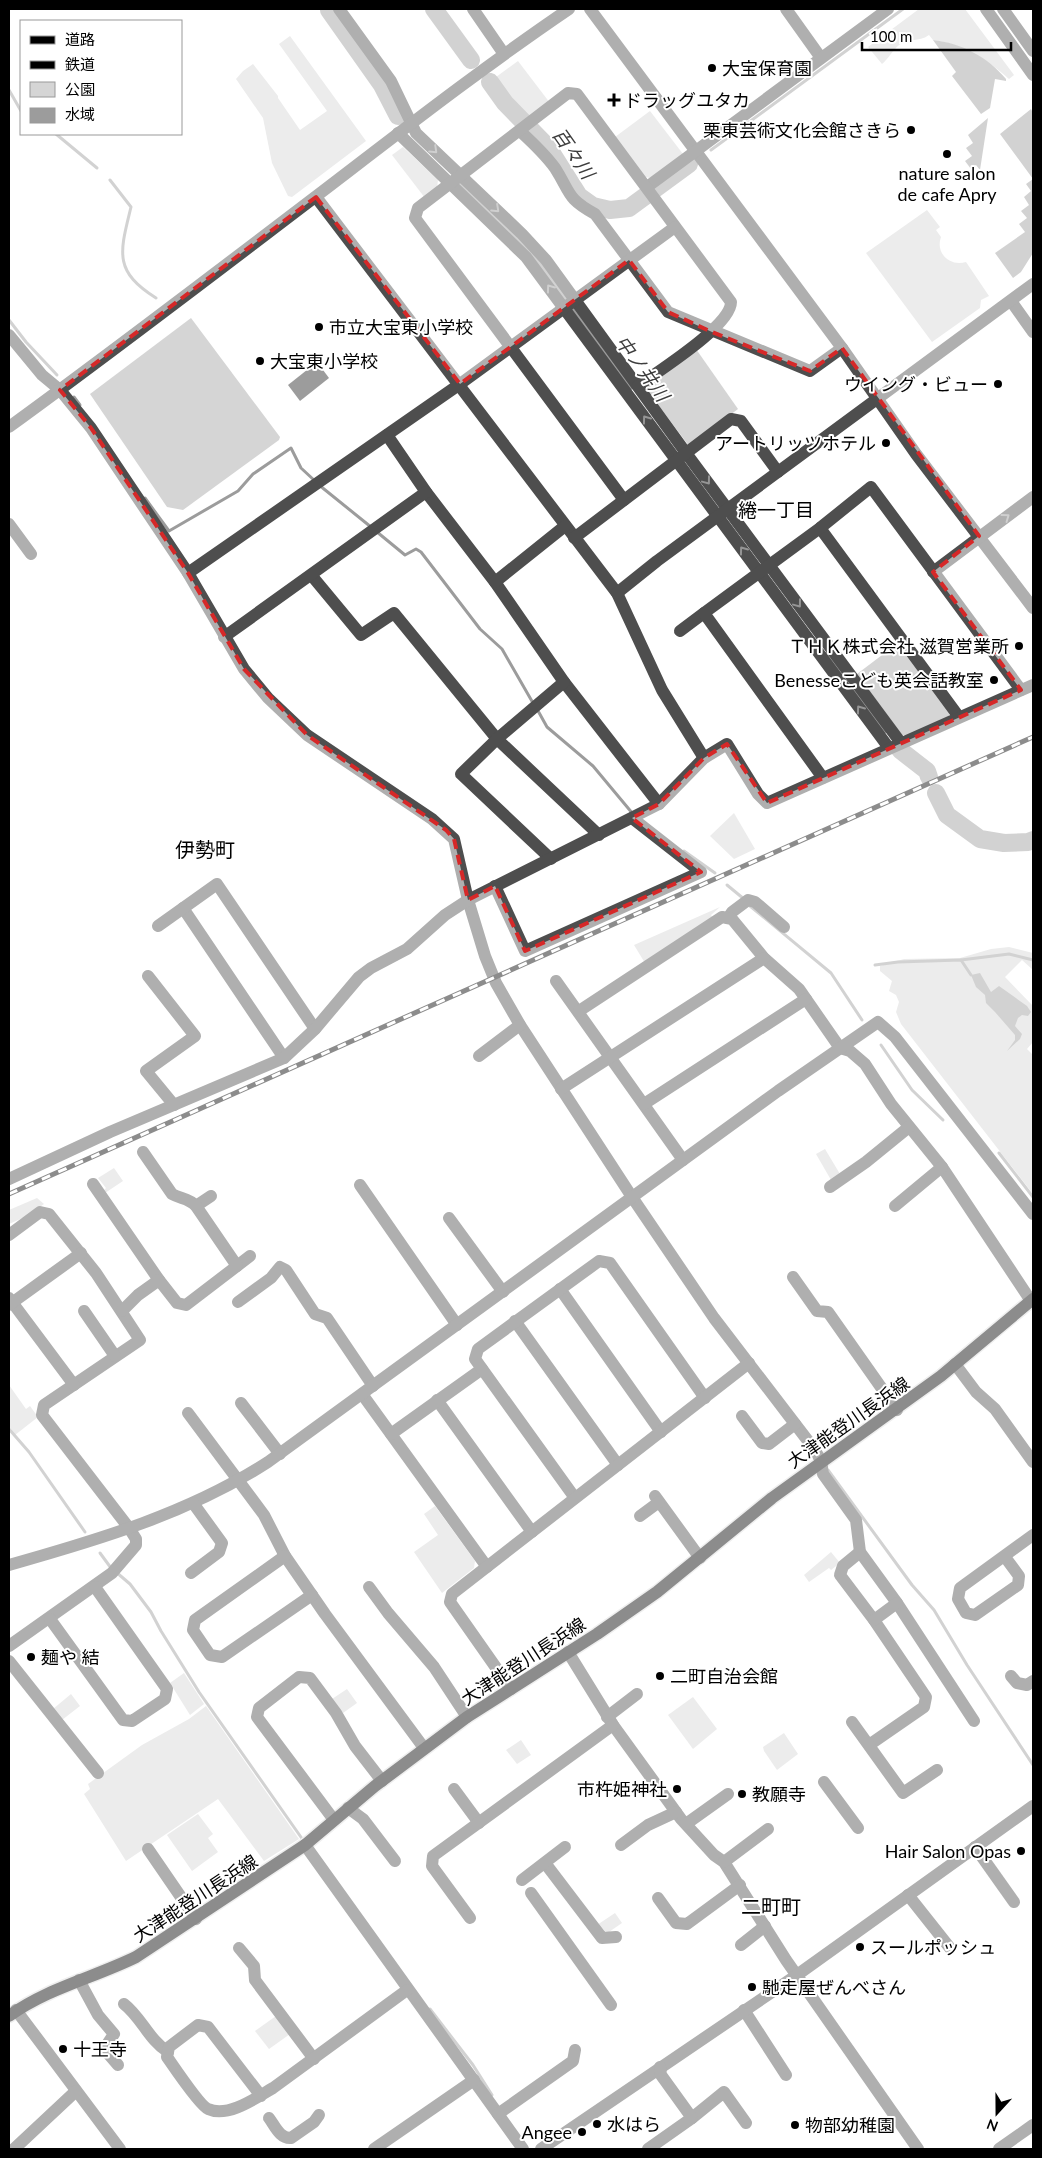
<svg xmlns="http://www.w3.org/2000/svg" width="1042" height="2158" viewBox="0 0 1042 2158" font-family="Lato,'Noto Sans JP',sans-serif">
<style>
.green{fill:#d5d5d5}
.water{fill:#9c9c9c}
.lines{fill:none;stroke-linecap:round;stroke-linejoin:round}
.stream{stroke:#9c9c9c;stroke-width:3}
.river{stroke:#9c9c9c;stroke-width:18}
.major-casing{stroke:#dbdbdb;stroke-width:15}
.minor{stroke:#4e4e4e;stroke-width:12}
.major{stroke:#000;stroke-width:12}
.rail-casing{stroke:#000;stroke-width:5}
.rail{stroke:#fff;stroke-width:3;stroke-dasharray:9;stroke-linecap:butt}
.oneway{stroke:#959595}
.marked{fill:none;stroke:#d62828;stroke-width:4;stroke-dasharray:10 6;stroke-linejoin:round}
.poi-dot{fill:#000;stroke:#fff;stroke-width:2}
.labels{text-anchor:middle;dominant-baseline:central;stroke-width:4;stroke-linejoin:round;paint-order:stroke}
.poi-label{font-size:18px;fill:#000;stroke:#fff;text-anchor:start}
.street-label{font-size:18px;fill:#000;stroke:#fff}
.water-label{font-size:19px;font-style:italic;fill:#3d3d3d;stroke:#fff}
.neighbourhood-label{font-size:19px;fill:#000;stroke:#fff}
.quarter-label{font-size:20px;fill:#000;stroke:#fff}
</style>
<rect width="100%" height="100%" fill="#fff"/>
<g class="green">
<path d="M919,9H965L1014,75L1009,79C987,59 962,44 933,40L929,35C918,43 909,37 899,45C892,51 889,58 882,64L868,47Z"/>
<path d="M290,36L366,141L292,197L288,196L272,163L263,118L236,79L243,71L253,64L278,96V98L300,130L327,111L279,44Z"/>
<path d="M518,61L550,103L530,118L511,98L496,77Z"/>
<path d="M650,111L683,154L650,178L645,177L615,137Z"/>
<path d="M403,147L438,180L437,188L425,198L392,155Z"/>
<path d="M927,210L940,227L936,230L941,237C935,253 950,267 966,262L989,296L981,300L980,308L932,342L866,253Z"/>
<path d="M191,318L280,437L279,440L183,510L167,507L90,394Z"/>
<path d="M696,349L738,409L689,446L645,387Z"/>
<path d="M898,643L950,713L949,718L907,736L902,735L857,674Z"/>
<path d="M734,813L755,849L734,859L710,836Z"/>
<path d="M720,907L711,915L713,918L645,963L634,945Z"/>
<path d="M1009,947L1033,953V970L1022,960L1005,977L1033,1006V1042L1027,1049L1033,1055V1194L901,1024L896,1012L899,1002L896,995L889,991L892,981L880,971V966L904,959L960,958L991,949Z"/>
<path d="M825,1149L840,1174L831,1180L816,1154Z"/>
<path d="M114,1168L123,1181L105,1193L103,1191L106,1188L98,1178Z"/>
<path d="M37,1198L44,1204L27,1216L9,1224V1210Z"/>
<path d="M9,1385L26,1409L30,1406L38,1417L15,1435L9,1426Z"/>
<path d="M435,1506L475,1561L474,1568L442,1593L414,1552L438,1535L424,1514Z"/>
<path d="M831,1552L840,1563L831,1570L829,1568L809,1582L804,1575Z"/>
<path d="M184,1673L204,1704L190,1715L170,1683Z"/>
<path d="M347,1689L357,1703L343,1713L332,1699Z"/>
<path d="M71,1694L80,1706L62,1720L53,1709Z"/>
<path d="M693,1697L717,1729L693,1749L668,1715Z"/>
<path d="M206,1706L299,1839L264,1861L218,1799L126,1861L84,1794L90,1789L88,1784L142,1745L189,1719Z"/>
<path d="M784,1733L798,1754L777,1770L764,1751L763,1747Z"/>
<path d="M521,1740L531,1755L517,1764L506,1750Z"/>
<path d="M198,1814L213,1834L208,1838L218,1852L192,1871L167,1835Z"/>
<path d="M615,1913L622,1923L609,1932L603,1931L597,1925Z"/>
<path d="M276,2016L290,2034L269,2049L255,2031Z"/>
</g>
<g class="water">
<path d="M933,40C961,43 988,57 1006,79V81L995,79L990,108L981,114L952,76L956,72Z"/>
<path d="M1031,109L1033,113V253L1021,272L1013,278L995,253L1025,232L1019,224L1027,218L1021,211L1029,205L1024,197L1031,191L1026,184L1033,179L1000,134Z"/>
<path d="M988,118L980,170L976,165L971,169L965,161L972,156L966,148L973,143L968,135Z"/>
<path d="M317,362L329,378L300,401L288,385Z"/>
<path d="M980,973L991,992L999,986L1027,1006L1031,1012L1028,1016L1022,1015L1018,1018L1015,1026L1022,1034L1020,1039L1007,1051L1015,1040V1035L995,1012L986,1003L985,995L976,987L971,975Z"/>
</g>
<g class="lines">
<g class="stream">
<path d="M9,90L21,111"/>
<path d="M56,134L97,168"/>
<path d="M711,150L903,9"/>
<path d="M110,180L131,207C120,252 113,271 156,298"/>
<path d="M9,320L26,342L57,375"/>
<path d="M74,397L80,405"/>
<path d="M319,485L371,527"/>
<path d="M145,498L169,531L238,491L253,474L291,448L301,468L315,481"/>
<path d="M377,532L405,555L416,549L421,552L480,629L502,649L533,703"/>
<path d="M537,709L547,727L593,766L633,814"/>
<path d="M684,851L715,873"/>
<path d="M727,885L744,899"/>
<path d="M750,906L831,973L862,1020"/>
<path d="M961,960L1009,954L1033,960"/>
<path d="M875,965L898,962L961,960L971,975"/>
<path d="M881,1045L912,1090L943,1120"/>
<path d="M999,1153L1033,1197"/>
<path d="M9,1429L29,1452L85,1532"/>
<path d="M828,1470L912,1585L934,1610L967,1665L1033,1765"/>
<path d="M100,1553L111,1568"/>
<path d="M116,1572L130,1584L151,1612L161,1631L199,1692L303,1840"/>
<path d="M430,2009L473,2065L492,2095"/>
</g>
<g class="river">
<path d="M434,9L471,60"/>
<path d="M329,10L382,85L398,116"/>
<path d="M490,82L505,103L548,147L579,196L593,206L610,210L629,208L689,164"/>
<path d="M464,188L532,253L564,297"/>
<path d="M575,312L627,382"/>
<path d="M831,659L880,726"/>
<path d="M900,750L927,771L929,777"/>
<path d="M936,793L947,815L980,839L1004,843L1028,842L1033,840"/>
</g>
<defs>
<path id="major" d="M9,2016C48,1988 93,1978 136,1957L305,1845L375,1786L467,1717L597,1634L657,1592L772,1498L941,1376L1033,1299"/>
</defs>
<use href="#major" class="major-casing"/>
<g class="minor">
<path d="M339,9L391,81L416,133L522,234L546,260L686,453L901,743"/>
<path d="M473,9L504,54"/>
<path d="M590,9L842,348L916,454L1033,608"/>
<path d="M786,9L821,58"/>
<path d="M986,9L1033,75"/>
<path d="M1003,9L1033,51"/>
<path d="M520,131C533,143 545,154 555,168C571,193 566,198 595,214L668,312L810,371L842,348"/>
<path d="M398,133L526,257L889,748"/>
<path d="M647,187L888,9"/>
<path d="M316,197L617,593L662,690L704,758"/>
<path d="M1011,301L1033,332"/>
<path d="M9,335L42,375L60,390L91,428L188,573L244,669L268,698L307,735L432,819L454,839L468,900L485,956L496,983L520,1025L632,1197L714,1318L815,1450L821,1461L823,1474L856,1520L860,1552L897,1603L974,1721"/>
<path d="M9,427C115,350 219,270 323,191C404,129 485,66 569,9"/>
<path d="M387,435L426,492L495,582L564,682L659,804"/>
<path d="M624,500L415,218L418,208L568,93L577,94L731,302C731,326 658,371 638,386"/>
<path d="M9,524L31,554"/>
<path d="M820,528L959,717"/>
<path d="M574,538L731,419L741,421L778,472"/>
<path d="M933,572L1033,497"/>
<path d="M188,573L460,384L675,227"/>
<path d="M312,576L361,635L394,613L497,739L599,835"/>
<path d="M495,582L565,526"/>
<path d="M617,593L657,561L1033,284"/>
<path d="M680,631L704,613"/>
<path d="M224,637L426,492"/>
<path d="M823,778L704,613L820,528L871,487L1021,690"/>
<path d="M551,859L461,774L497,739L564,682"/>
<path d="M495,886L525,951L701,872L632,818"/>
<path d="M183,908L284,1058"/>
<path d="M728,918L732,912L748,900L755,902L784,927"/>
<path d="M158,926L217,884L315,1029"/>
<path d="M148,976L195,1036L146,1071L174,1105"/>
<path d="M556,981L683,1160"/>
<path d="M579,1011L722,917L732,919L764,958L799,989L840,1048L850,1051L865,1064L891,1104L942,1167L1031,1301"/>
<path d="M479,1056L520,1025"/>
<path d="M561,1089L764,958"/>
<path d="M644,1104L806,999"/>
<path d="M9,1179L110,1132L284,1058L315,1029L359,977L371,968L407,949L445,915L468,900L659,804L704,758L727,744L758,794L767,803L1033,685"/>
<path d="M93,1184L159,1280"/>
<path d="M360,1185L457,1325"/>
<path d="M830,1187L866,1162L909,1127"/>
<path d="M196,1206L211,1196"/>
<path d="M895,1206L942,1167"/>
<path d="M449,1218L503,1292"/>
<path d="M9,1235L40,1212L49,1214L96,1273L140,1340L44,1405L42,1415L129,1528L136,1539V1545L112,1573L9,1646"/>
<path d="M237,1266L250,1256"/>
<path d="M793,1277L817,1311L828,1312L897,1410"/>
<path d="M560,1289L661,1432"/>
<path d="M9,1298L74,1385"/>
<path d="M238,1302L271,1278L280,1267L286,1270L315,1314L327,1318L373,1386"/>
<path d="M9,1305L81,1253"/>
<path d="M84,1311L115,1356"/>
<path d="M122,1311L138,1295L159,1280L177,1303L186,1305L237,1266L196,1206C189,1198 181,1199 172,1194L143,1152"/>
<path d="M515,1321L618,1465"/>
<path d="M955,1364L976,1392L995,1409L1033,1462"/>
<path d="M362,1394L487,1567"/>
<path d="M437,1400L532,1532"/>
<path d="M241,1403L280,1454"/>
<path d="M188,1413L264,1515L285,1556L325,1614L424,1748"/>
<path d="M742,1416L762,1443L769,1444L795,1424"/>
<path d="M391,1434L482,1369"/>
<path d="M655,1496L700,1558"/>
<path d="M575,1498L475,1359L478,1349L599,1261L610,1263L705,1398"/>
<path d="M640,1516L659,1502"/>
<path d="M860,1552L843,1566L840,1575L874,1620L926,1697L924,1707L869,1745"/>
<path d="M285,1556L195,1620L193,1630L210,1655L222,1657L312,1595"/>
<path d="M1005,1557L1019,1576L1018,1585L975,1615L966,1613L958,1599L960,1588L1033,1535"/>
<path d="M9,1565C98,1540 189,1513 268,1462L778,1091L878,1022L895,1037L1033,1214"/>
<path d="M191,1573L219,1552L222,1543L193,1503"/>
<path d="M369,1587L388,1613L434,1667L467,1717"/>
<path d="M50,1619L123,1720L132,1721L165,1699L167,1689L95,1587"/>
<path d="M874,1620L897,1603"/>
<path d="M568,1652L613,1725L681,1819L714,1855L724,1862L786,1960L918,2149"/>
<path d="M9,1661L98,1773"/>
<path d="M1011,1676L1017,1683L1027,1685L1033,1681"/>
<path d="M511,1689L450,1602L452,1594L749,1363"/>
<path d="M607,1717L637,1694"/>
<path d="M852,1722L903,1793L937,1770"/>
<path d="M824,1782L858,1828"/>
<path d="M454,1789L479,1823"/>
<path d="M348,1808L363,1819L395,1861"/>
<path d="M334,1820L257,1717L259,1708L299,1677L310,1678L336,1713L355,1746L382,1781"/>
<path d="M686,1824L728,1794"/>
<path d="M305,1845L523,2149"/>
<path d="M621,1845L648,1825L676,1812"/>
<path d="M975,1847L1014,1902"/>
<path d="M148,1849L196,1919"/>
<path d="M724,1862L768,1829"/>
<path d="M545,1863L602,1938L616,1937"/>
<path d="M522,1880L565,1847"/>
<path d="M531,1893L611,2005"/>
<path d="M908,1895L950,1948"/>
<path d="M658,1898L676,1923L687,1924L740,1885"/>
<path d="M470,1918L432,1866L433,1856L613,1725"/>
<path d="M741,1945L765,1926"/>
<path d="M239,1948L254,1966L255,1980L314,2059"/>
<path d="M79,1980L98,2015L114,2034L106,2046V2051L118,2065"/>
<path d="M124,2004C141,2017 149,2040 168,2052"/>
<path d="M16,2010L120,2149"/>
<path d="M744,2010L786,2075"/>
<path d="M261,2096L208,2027L198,2025L169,2047L167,2057C174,2067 200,2106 208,2109C228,2118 256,2098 273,2088L407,1990"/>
<path d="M498,2114L573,2061L575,2050"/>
<path d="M269,2118C275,2126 280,2139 291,2138L314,2122L319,2115"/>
<path d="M692,2118L724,2092L746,2123"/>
<path d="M14,2149L76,2091"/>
<path d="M374,2149L474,2080"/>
<path d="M541,2149L797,1975L1033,1806"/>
<path d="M648,2149L692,2118L661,2075L660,2067"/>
<path d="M999,2149L1033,2125"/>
</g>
<use href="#major" class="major"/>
<defs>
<path id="rail" d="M9,1194L1033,737"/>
</defs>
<use href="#rail" class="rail-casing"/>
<use href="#rail" class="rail"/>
</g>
<defs><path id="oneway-chevron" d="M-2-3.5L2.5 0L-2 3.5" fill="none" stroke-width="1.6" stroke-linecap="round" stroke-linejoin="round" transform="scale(1.25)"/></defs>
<g class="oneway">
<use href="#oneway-chevron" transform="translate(434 150) rotate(44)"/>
<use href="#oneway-chevron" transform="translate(496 209) rotate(43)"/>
<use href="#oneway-chevron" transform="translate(550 288) rotate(-126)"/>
<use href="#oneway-chevron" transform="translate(646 419) rotate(-126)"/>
<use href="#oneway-chevron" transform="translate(707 481) rotate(53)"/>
<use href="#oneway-chevron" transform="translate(1006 517) rotate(-36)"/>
<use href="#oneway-chevron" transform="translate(743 550) rotate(-126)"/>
<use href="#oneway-chevron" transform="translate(798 604) rotate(53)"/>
<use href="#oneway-chevron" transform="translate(860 709) rotate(-126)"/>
</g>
<path d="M0 0H1042V2158H0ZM316,197L460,384L629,260L668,312L712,332L810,371L842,348L979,536L933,572L1021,690L767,803L727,744L704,758L659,804L632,818L701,872L525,951L495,886L468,900L454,839L446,830L307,735L244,669L188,573L91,428L60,390Z" fill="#fff" fill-opacity=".55" fill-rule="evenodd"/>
<path class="marked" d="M316,197L460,384L629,260L668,312L712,332L810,371L842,348L979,536L933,572L1021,690L767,803L727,744L704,758L659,804L632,818L701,872L525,951L495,886L468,900L454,839L446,830L307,735L244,669L188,573L91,428L60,390Z"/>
<g class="poi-dot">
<circle cx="712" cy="68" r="5"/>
<path d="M611.5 92.5h5v5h5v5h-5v5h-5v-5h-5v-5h5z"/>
<circle cx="911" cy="130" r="5"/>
<circle cx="947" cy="154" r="5"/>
<circle cx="319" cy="327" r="5"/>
<circle cx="260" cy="361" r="5"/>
<circle cx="998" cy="384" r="5"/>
<circle cx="886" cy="443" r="5"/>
<circle cx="1019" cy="646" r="5"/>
<circle cx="994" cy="680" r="5"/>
<circle cx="31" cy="1657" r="5"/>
<circle cx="660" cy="1676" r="5"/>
<circle cx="677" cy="1789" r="5"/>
<circle cx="742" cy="1794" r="5"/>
<circle cx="1021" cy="1851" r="5"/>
<circle cx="860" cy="1947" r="5"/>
<circle cx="752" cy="1987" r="5"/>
<circle cx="63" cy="2049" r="5"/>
<circle cx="597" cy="2124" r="5"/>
<circle cx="795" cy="2125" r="5"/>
<circle cx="582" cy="2132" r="5"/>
</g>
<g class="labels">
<g class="poi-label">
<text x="722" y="68">大宝保育園</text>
<text x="624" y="100">ドラッグユタカ</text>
<text x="901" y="130" text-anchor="end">栗東芸術文化会館さきら</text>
<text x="947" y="173" text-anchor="middle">nature salon<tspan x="947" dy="21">de cafe Apry</tspan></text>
<text x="329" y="327">市立大宝東小学校</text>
<text x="270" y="361">大宝東小学校</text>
<text x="988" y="384" text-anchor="end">ウイング・ビュー</text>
<text x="876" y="443" text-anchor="end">アートリッツホテル</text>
<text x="1009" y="646" text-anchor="end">ＴＨＫ株式会社 滋賀営業所</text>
<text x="984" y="680" text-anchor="end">Benesseこども英会話教室</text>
<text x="41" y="1657">麺や 結</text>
<text x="670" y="1676">二町自治会館</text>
<text x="667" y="1789" text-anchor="end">市杵姫神社</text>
<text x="752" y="1794">教願寺</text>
<text x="1011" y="1851" text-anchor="end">Hair Salon Opas</text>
<text x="870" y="1947">スールポッシュ</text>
<text x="762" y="1987">馳走屋ぜんべさん</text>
<text x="73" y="2049">十王寺</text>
<text x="607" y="2124">水はら</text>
<text x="805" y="2125">物部幼稚園</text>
<text x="572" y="2132" text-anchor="end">Angee</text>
</g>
<g class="street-label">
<text transform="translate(848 1422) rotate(-35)">大津能登川長浜線</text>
<text transform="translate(523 1661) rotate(-33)">大津能登川長浜線</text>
<text transform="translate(195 1898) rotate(-33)">大津能登川長浜線</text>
</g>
<g class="water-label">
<text transform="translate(574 153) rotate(55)">百々川</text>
<text transform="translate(643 368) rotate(54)">中ノ井川</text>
</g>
<g class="neighbourhood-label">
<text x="776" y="509">綣一丁目</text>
</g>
<g class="quarter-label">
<text x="205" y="849">伊勢町</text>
<text x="771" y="1906">二町町</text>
</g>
</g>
<rect width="1042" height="2158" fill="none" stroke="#000000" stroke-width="20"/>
<rect x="20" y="20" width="162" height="115" fill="#ffffff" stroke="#999999"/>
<rect x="30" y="36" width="25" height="8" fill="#000000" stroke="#999999"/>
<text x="65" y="45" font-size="15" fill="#000000">道路</text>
<rect x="30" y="61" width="25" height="8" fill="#000000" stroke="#999999"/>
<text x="65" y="70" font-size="15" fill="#000000">鉄道</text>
<rect x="30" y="82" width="25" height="15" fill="#d5d5d5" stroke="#999999"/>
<text x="65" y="95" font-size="15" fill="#000000">公園</text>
<rect x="30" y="108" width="25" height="15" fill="#9c9c9c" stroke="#999999"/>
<text x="65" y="120" font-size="15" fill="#000000">水域</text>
<g transform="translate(997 2113) rotate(201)" stroke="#ffffff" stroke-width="4" paint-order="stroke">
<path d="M0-4L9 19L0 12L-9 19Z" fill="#000000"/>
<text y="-8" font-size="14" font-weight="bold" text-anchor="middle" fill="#000000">N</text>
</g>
<path d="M862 42v8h149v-8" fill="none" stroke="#000000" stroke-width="2.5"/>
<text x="870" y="42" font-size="15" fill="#000000" stroke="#ffffff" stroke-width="4" paint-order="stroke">100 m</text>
</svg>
